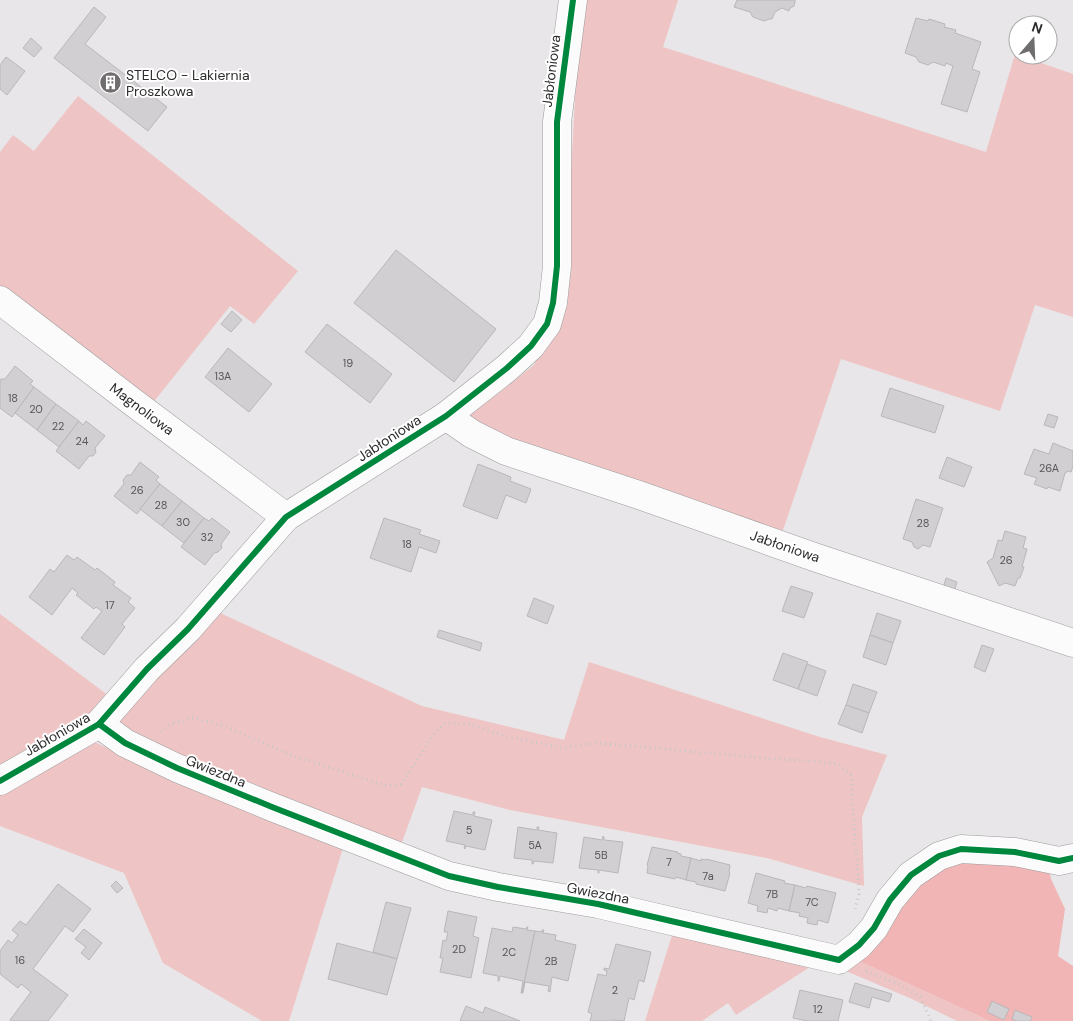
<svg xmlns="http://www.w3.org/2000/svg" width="1073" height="1021" viewBox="0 0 1073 1021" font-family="'DM Sans',sans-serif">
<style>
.green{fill:#efc4c4}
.forest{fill:#f1b5b6}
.building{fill:#d1cfd1;stroke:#b9b7b9}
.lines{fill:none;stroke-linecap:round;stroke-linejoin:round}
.minor-casing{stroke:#9d9c9d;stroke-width:29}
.path{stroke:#c8c7c8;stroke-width:3;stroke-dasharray:1 4;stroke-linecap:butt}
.minor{stroke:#fcfbfc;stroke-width:28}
.cycleway-casing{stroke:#fff;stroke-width:9}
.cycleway{stroke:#00873e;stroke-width:6}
.labels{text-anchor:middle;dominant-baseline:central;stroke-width:4;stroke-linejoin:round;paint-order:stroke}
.number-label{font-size:11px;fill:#585658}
.street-label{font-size:14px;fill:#2e2c2d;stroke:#fff}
.poi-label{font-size:14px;fill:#2e2c2d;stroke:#fff;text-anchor:start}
</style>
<rect width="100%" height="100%" fill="#e8e6e8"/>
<g class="green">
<path d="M583,0H678L663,47L986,152L1015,54L1073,74V317L1035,305L1000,411L841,359L780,539L519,447L467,418L534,365L564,307L579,22Z"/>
<path d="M78,96L298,271L254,324L230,306L152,404L0,288V152L13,135L34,151Z"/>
<path d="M207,607L422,706L564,740L589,662L820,737L887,755L862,817L864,886L767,858L510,810L422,787L397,856L99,724Z"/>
<path d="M0,614L109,696L69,731L0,770Z"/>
<path d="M88,739L156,771L343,848L289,1021H262L163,963L124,873L0,826V790Z"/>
<path d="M674,929L816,963L736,1015L728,1003L702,1021H645Z"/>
<path d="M859,961L990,1021H957L912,999L846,971Z"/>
</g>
<path class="forest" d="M986,855L1049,868L1051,879L1065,909L1058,956L1073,966V1021H990L859,961L894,908L942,865Z"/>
<g class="building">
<path d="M737,0H795V2L794,6L790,8L789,11L782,8L775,12L772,19H769L764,21L753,17L750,12L734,7Z"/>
<path d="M94,7L106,17L85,44L167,107L148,131L54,58Z"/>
<path d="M916,18L928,21L929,19L945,24L944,27L956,30L955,33L981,42L972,69L980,72L967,112L941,104L953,66L946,63L945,66L933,62L928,65L919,62L916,57L905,53Z"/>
<path d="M31,38L42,48L34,57L23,48Z"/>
<path d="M6,57L25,71L7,95L0,89V65Z"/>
<path d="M396,250L496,329L454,382L354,303Z"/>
<path d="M232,311L242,320L231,332L221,324Z"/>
<path d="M327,324L392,374L370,403L305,352Z"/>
<path d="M228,348L272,384L249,412L205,377Z"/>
<path d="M15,366L33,381L30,384L34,387L12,417L0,408V381L1,379H5Z"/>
<path d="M34,387L56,404L37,430L15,413Z"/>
<path d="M890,388L944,406L935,433L881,416Z"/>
<path d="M56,404L79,421L59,447L37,430Z"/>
<path d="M1048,414L1058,417L1054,428L1044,425Z"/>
<path d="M79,421L83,425L86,421L105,436L95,448L96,452L93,456H89L79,469L56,451Z"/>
<path d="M1053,443L1073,451V466L1071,472L1067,471L1066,473H1065L1060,491L1048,487L1047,489L1034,484L1037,478L1024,474L1034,449L1049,454Z"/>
<path d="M947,457L972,467L964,487L939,478Z"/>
<path d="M140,462L159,477L156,480L160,484L137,514L114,496L124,484L123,480L127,475H131Z"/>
<path d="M478,464L511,477L510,481L531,489L526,503L506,495L497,519L463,506Z"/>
<path d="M160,484L182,501L162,526L140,509Z"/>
<path d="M916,499L943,508L930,547L923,545L918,549L914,547L912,542L903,539Z"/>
<path d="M182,501L204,518L184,543L162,526Z"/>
<path d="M204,518L209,521L212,518L230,532L221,544L222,548L218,552L214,553L205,565L181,547Z"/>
<path d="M384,518L421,530L419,534L440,541L436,553L419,547L411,572L370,558Z"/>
<path d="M1005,531L1026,537L1023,548L1027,549L1022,567H1024L1020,578H1018L1015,586L1005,583L999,586L987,562L993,558L998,540L1002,541Z"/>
<path d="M67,555L74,560L77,557L95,570L97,568L115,582L113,585L131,598L128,602L135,608L122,624L125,627L104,655L81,638L102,611L96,607L94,609L76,595L78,593L72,588L52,615L29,597L50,569L54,572Z"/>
<path d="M946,578L957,582L954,592L943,589Z"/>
<path d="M791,586L813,593L804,618L782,611Z"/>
<path d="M534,598L554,606L547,624L527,616Z"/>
<path d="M877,613L901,621L893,643L870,635Z"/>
<path d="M439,630L482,643L480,651L437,637Z"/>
<path d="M870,635L893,643L886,665L863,657Z"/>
<path d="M982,645L994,649L985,672L974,667Z"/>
<path d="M783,653L808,662L798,689L773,680Z"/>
<path d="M807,664L826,671L817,696L798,689Z"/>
<path d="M853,684L877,692L869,713L846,705Z"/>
<path d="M846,705L869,713L862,733L838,724Z"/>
<path d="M454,811L473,815V812H475L474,816L492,820L485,850L466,846L465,849L464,848L465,845L446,841Z"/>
<path d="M518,827L537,830V827H539L538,830L557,833L553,863L534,861L533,864H532V860L514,858Z"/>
<path d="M603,836L604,837V840L623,842L618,873L599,870V873H598V870L579,868L584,837L602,840Z"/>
<path d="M652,847L678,852L677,853L681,854V856L691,858L686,880L676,877L675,879L647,873L648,866L647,865Z"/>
<path d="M691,858L701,861V859L705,860L706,859L730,865L729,872L730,873L725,891L696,884V882L686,880Z"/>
<path d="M756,873L785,881L784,883L795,885L789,911L778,908L777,911L768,908L767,913L757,911L758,906L748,903Z"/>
<path d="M116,881L123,888L117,893L111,886Z"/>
<path d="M58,884L91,909L73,932L65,926L33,969L68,995L48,1021H11L10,1020L31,992L21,984L18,988L0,974V951L8,940L12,943L18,935L12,930L20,921L26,925Z"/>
<path d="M795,885L806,888L807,886L836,893L828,923L818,920L817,925L807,923L808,918L799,916L800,913L789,911Z"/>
<path d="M386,902L411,908L397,959L373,952Z"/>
<path d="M448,911L477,917L473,936L479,938L471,978L440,972L443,958H440L443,940L446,941L448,932H444Z"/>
<path d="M513,927L526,929L527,927H528L527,930L535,931L522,993H521L523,981L500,976L499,981H498V976L483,973L492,928L512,932Z"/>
<path d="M84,929L102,943L89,960L81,953L86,947L75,939Z"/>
<path d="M542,930H544L543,933L556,935L555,940L576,945L568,981L552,977L550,992L548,991L549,986L525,982L523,993H522L535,931L542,932Z"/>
<path d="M337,943L397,959L387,995L328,979Z"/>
<path d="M616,944L651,952L644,982L639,980L634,1000L629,998L624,1021L613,1020V1021H590L592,1014L588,1012L598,974L606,976L607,971L604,970V968L609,969Z"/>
<path d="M855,983L892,994L889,1002L872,997L869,1008L849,1002Z"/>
<path d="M800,990L843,1000L838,1021H807L793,1018Z"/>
<path d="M992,1001L1009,1009L1004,1020L987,1012Z"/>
<path d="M466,1006L483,1013L485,1007L520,1021H460Z"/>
<path d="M1015,1010L1032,1017L1030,1021H1017L1012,1019Z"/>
</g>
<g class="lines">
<defs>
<g id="minor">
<path d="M0,300L130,400L286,517"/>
<path d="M446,416L472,434L506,451L639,495L817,558L1073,643"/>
<path d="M99,724L125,743L177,768L272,807L449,876L498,887L598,904L839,960L859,945L874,928L890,900L911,875L939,856L961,849L1015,852L1059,861L1073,858"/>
<path d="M0,781L99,724L147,669L188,629L286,517L446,416L507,368L531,346L547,324L553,303L557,266V122L573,0"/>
</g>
</defs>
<use href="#minor" class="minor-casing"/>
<g class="path">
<path d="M161,732L170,724L193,718L221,725L294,756L387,786L401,784L434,734L445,723L469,724L504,736L562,748L597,743L776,759L810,761L838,764L851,775L855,842L857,859L859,894L855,909"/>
<path d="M866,971L901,985L920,997L931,1021"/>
</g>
<use href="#minor" class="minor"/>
<defs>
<g id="cycleway">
<path d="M99,724L125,743L177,768L272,807L449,876L498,887L598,904L839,960L859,945L874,928L890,900L911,875L939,856L961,849L1015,852L1059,861L1073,858"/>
<path d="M0,781L99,724L147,669L188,629L286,517L446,416L507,368L531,346L547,324L553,303L557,266V122L573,0"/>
</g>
</defs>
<use href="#cycleway" class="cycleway-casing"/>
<use href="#cycleway" class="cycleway"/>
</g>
<defs>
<symbol id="building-disc" viewBox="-11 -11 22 22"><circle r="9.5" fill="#6f6d6e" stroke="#fff"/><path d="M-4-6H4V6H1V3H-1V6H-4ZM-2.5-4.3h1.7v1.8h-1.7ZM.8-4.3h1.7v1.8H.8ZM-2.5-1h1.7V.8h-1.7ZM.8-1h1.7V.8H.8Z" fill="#fff"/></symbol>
</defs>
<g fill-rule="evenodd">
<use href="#building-disc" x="98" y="70" width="25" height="25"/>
</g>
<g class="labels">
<g class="number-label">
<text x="348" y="363">19</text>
<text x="223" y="376">13A</text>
<text x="13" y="398">18</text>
<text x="36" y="409">20</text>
<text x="58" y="426">22</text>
<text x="82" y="441">24</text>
<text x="1049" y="468">26A</text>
<text x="137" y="490">26</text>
<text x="161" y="505">28</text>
<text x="183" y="522">30</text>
<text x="923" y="523">28</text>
<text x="207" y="537">32</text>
<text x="407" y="544">18</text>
<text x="1006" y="560">26</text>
<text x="110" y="605">17</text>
<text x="469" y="830">5</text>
<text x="535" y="845">5A</text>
<text x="601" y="855">5B</text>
<text x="669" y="862">7</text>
<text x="708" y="876">7a</text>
<text x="772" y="894">7B</text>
<text x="812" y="902">7C</text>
<text x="459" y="949">2D</text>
<text x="509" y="952">2C</text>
<text x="20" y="960">16</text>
<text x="551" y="961">2B</text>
<text x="615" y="990">2</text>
<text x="818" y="1009">12</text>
</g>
<g class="street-label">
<text transform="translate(551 71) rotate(-83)">Jabłoniowa</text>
<text transform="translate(142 409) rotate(37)">Magnoliowa</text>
<text transform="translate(389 438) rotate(-33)">Jabłoniowa</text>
<text transform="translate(785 546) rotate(19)">Jabłoniowa</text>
<text transform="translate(57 734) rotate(-30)">Jabłoniowa</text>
<text transform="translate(216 771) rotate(22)">Gwiezdna</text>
<text transform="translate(598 893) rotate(11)">Gwiezdna</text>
</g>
<g class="poi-label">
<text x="126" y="75">STELCO - Lakiernia<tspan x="126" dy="16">Proszkowa</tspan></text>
</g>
</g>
<g transform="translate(1033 40) rotate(19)"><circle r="24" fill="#ffffff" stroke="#ababab"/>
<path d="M0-4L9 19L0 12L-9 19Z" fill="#6f6d6e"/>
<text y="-8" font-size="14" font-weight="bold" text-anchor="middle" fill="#2e2c2d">N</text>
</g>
</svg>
